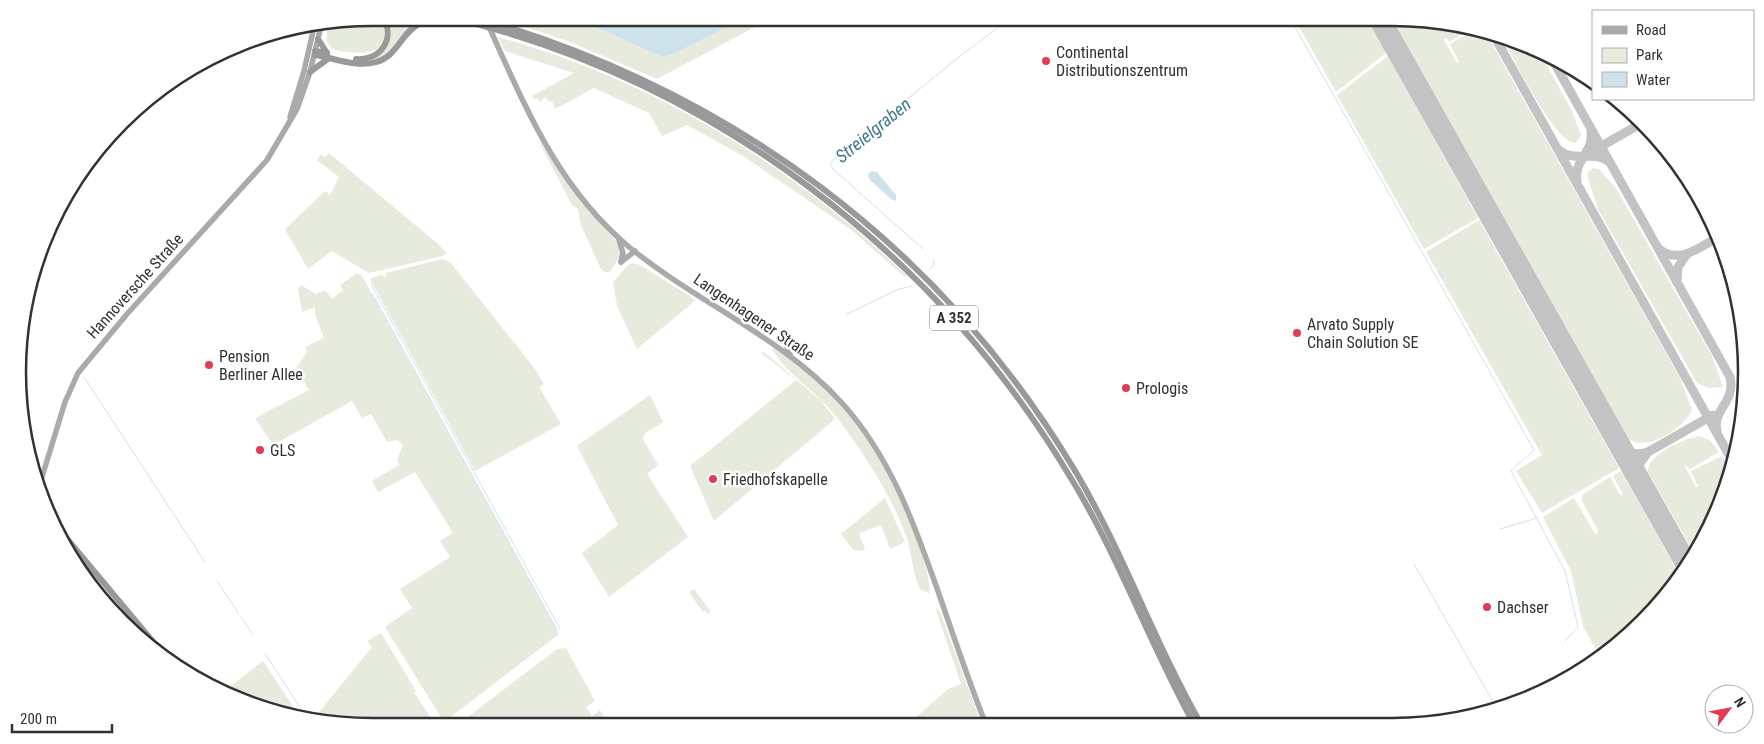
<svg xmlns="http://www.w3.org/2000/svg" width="1764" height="744" viewBox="0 0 1764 744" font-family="'Roboto Condensed',sans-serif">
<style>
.green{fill:#e6ebde}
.water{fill:#cee2ec}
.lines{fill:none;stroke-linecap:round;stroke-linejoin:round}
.stream{stroke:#cee2ec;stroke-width:1}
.taxiway{stroke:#c3c3c3;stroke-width:9}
.runway{stroke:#c3c3c3;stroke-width:22}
.major{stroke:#aaa;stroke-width:5.5}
.highway{stroke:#999;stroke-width:6}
.poi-dot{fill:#e03c53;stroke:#fff;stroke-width:2}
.labels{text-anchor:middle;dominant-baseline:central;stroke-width:5;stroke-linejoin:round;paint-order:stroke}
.shield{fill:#fff;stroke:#707070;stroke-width:1}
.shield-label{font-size:15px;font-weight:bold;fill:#323232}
.poi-label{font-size:16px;fill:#323232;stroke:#fff;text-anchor:start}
.street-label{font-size:16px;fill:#323232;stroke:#fff}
.water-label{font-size:18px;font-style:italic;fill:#417892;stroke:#fff}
.rim{fill:none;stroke:#323232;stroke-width:2.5}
</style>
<rect width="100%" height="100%" fill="#fff"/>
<g class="green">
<path d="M372,18L381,20C398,58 355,55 332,49L326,40L328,25Z"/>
<path d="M385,18H436L422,21L387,56L365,63L326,55L354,60L386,48Z"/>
<path d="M499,18H576L668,56L745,18H772L657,79L570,42Z"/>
<path d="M1294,18H1366L1386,53L1336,92Z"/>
<path d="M1392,18L1470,30L1449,42L1446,38L1444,40L1457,63L1459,62L1450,44L1473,31L1486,33L1680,378L1692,410C1684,428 1645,454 1628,438Z"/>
<path d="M1501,35L1539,51L1571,109L1581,135L1576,143C1556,146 1511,54 1501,35Z"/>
<path d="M498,37C652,80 792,165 907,276L905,277L850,229L743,156L687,125L662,136L649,113L594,88L555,109L552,101L549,102L545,97L540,102L538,98L534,100L532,96L574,73L505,51Z"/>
<path d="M1388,56L1478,218L1424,249L1337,95Z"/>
<path d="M537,138L581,202L618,243L621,254L610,272H605L601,269L580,223L578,209L572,205Z"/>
<path d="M329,153L437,243L447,253L443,256L369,273L332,251L308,269L285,229L325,191L330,195L339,177L317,160L321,154L325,157Z"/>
<path d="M1593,168L1599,169L1617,190L1712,356L1723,387L1708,388L1697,383L1598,209L1588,178V173Z"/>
<path d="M1479,220L1619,468L1542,513L1516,471L1542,455L1426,252Z"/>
<path d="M442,259L451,263L535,369L544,384L539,387L561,424L475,471L370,279L382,274L384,277H386V273Z"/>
<path d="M633,263L640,265L696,300L637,349L617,306L613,282L628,265Z"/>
<path d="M357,273L362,276L559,634L448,719H442L385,627L412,608L400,589L450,557L440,541L453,533L415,472L378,492L372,481L399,465L397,460L403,445L397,440L387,442L371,414L362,418L352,401L273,445L255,418L309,390L296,368L307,352L305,347L324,338L315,315V307L302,312L298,289L301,285L316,294L325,290L332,299L343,290L340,285Z"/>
<path d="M774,347C789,358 804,368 817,380C866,423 894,482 917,541C921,552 932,582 929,593L921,590L919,587C913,573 912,557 908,542C893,497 866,457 838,419C819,393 789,377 772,349Z"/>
<path d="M763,351L821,401L835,419L714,521L690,466L796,380L761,353Z"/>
<path d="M650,395L663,422L644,434L643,439L658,465L647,474L688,537L609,597L582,553L618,525L577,446Z"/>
<path d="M1699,436L1710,440L1719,452L1690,469L1684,464L1696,487L1698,486L1691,471L1722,456L1732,469L1728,486L1693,551L1648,472C1647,454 1684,439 1699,436Z"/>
<path d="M1621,471L1680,576L1673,588L1608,653L1600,657L1583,626L1571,571L1543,517L1574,498L1595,534L1599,532L1582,501V495L1610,477L1620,495L1623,494L1613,476Z"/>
<path d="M885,498L905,542L890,549L881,525L859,533L865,549L862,551L853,550L841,534Z"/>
<path d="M694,589L711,612L708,614L705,610L703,612L689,592Z"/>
<path d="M935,607L940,612L982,725H907L948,689L961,684Z"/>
<path d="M381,633L416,691L414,692L436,726H372L315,717L372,647L367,641Z"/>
<path d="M566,648L595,701L586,707L592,716L600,710L609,726H456L557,649Z"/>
<path d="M263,661L298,714L258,708L223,692Z"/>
</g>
<g class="water">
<path d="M576,18H745L673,54L663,57Z"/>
<path d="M871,171L877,172L896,195V201L891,199L869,179L868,175Z"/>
</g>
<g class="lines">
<g class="stream">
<path d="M1290,18L1534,450L1511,471L1565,571L1578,627L1565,641"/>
<path d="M327,30V25"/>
<path d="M923,249L833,169L830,164L834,159L960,56L1011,18"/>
<path d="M929,270L934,265L933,260"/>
<path d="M371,284L560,629"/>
<path d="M372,293L557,630"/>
<path d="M847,314L899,289L913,286"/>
<path d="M84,377L205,562"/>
<path d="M1500,529L1537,518"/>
<path d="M1414,564L1492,700"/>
<path d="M217,581L239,614"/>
<path d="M241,617L253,635"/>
<path d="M266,655L305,715"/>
</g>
<g class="taxiway">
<path d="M1381,18L1386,30"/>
<path d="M1493,34L1733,462"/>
<path d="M1551,57L1730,377C1736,403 1712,409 1717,431"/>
<path d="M1559,150C1574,163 1592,150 1608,161"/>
<path d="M1584,156L1642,123"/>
<path d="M1577,181C1573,161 1594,152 1591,132"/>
<path d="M1659,249C1679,265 1700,247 1718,237"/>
<path d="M1677,280L1678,267L1687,254"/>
<path d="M1617,440C1625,451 1634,457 1648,452L1639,465L1641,483"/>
<path d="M1648,452L1713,415"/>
<path d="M1683,557L1687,562"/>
</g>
<path class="runway" d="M1379,18L1686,563"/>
<g class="major">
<path d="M485,18C524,103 555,185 629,247C698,303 782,337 842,403C891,457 915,526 939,594C954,638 969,681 986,725"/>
<path d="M290,117L304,71L314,27"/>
<path d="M619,240L623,253L621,262"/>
<path d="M621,262L635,251"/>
<path d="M788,337L787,347L790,354"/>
<path d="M38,490L65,402L78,373L127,314L267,160L297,109L310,72L321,26"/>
</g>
<g class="highway">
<path d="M453,18C710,80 933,249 1069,475C1118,554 1149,643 1194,724"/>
<path d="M478,18C730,91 938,243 1074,469C1123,551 1154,642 1201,724"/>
<path d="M318,39L327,53"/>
<path d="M315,51L327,53"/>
<path d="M315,55C334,58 357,68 376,62C397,57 401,33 419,24C431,18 445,20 458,20"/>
<path d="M356,59C380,61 396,39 383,18"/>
<path d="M310,72L329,58"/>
<path d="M53,522L169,661"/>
<path d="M85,574L142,641"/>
</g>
</g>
<g class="poi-dot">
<circle cx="1046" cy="61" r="5"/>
<circle cx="1297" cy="333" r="5"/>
<circle cx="209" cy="365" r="5"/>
<circle cx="1126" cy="388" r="5"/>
<circle cx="260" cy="450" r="5"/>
<circle cx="713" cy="479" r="5"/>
<circle cx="1487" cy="607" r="5"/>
</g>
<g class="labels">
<rect class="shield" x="930" y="305.5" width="48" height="25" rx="4"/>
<g class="shield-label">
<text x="954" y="318">A 352</text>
</g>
<g class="poi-label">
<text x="1056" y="52">Continental<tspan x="1056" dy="18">Distributionszentrum</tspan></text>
<text x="1307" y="324">Arvato Supply<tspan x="1307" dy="18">Chain Solution SE</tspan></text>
<text x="219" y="356">Pension<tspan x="219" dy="18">Berliner Allee</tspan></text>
<text x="1136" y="388">Prologis</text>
<text x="270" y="450">GLS</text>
<text x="723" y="479">Friedhofskapelle</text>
<text x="1497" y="607">Dachser</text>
</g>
<g class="street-label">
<text transform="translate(135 286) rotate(-48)">Hannoversche Straße</text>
<text transform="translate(754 317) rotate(34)">Langenhagener Straße</text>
</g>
<g class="water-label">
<text transform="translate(873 130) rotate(-39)">Streielgraben</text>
</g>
</g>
<path d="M0 0H1764V744H0ZM372 26H1392A346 346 0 0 1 1738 372V372A346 346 0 0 1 1392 718H372A346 346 0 0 1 26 372V372A346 346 0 0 1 372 26Z" fill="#fff" fill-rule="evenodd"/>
<path class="rim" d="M372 26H1392A346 346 0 0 1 1738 372V372A346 346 0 0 1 1392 718H372A346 346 0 0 1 26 372V372A346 346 0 0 1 372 26Z"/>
<rect x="1592" y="10" width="162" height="90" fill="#ffffff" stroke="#adadad"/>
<rect x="1602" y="26" width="25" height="8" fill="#aaaaaa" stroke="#adadad"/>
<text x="1636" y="35" font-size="15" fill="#323232">Road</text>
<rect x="1602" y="48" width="25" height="15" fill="#e6ebde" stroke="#adadad"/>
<text x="1636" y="60" font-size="15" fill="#323232">Park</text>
<rect x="1602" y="72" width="25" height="15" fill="#cee2ec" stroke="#adadad"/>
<text x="1636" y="85" font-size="15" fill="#323232">Water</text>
<g transform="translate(1729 709) rotate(58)"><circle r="24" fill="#ffffff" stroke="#adadad"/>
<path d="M0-4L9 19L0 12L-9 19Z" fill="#e03c53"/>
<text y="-8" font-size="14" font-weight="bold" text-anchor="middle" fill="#323232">N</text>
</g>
<path d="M12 724v8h100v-8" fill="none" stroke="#323232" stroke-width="2.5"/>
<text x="20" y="724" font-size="15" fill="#323232" stroke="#ffffff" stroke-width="4" paint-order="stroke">200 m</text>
</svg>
